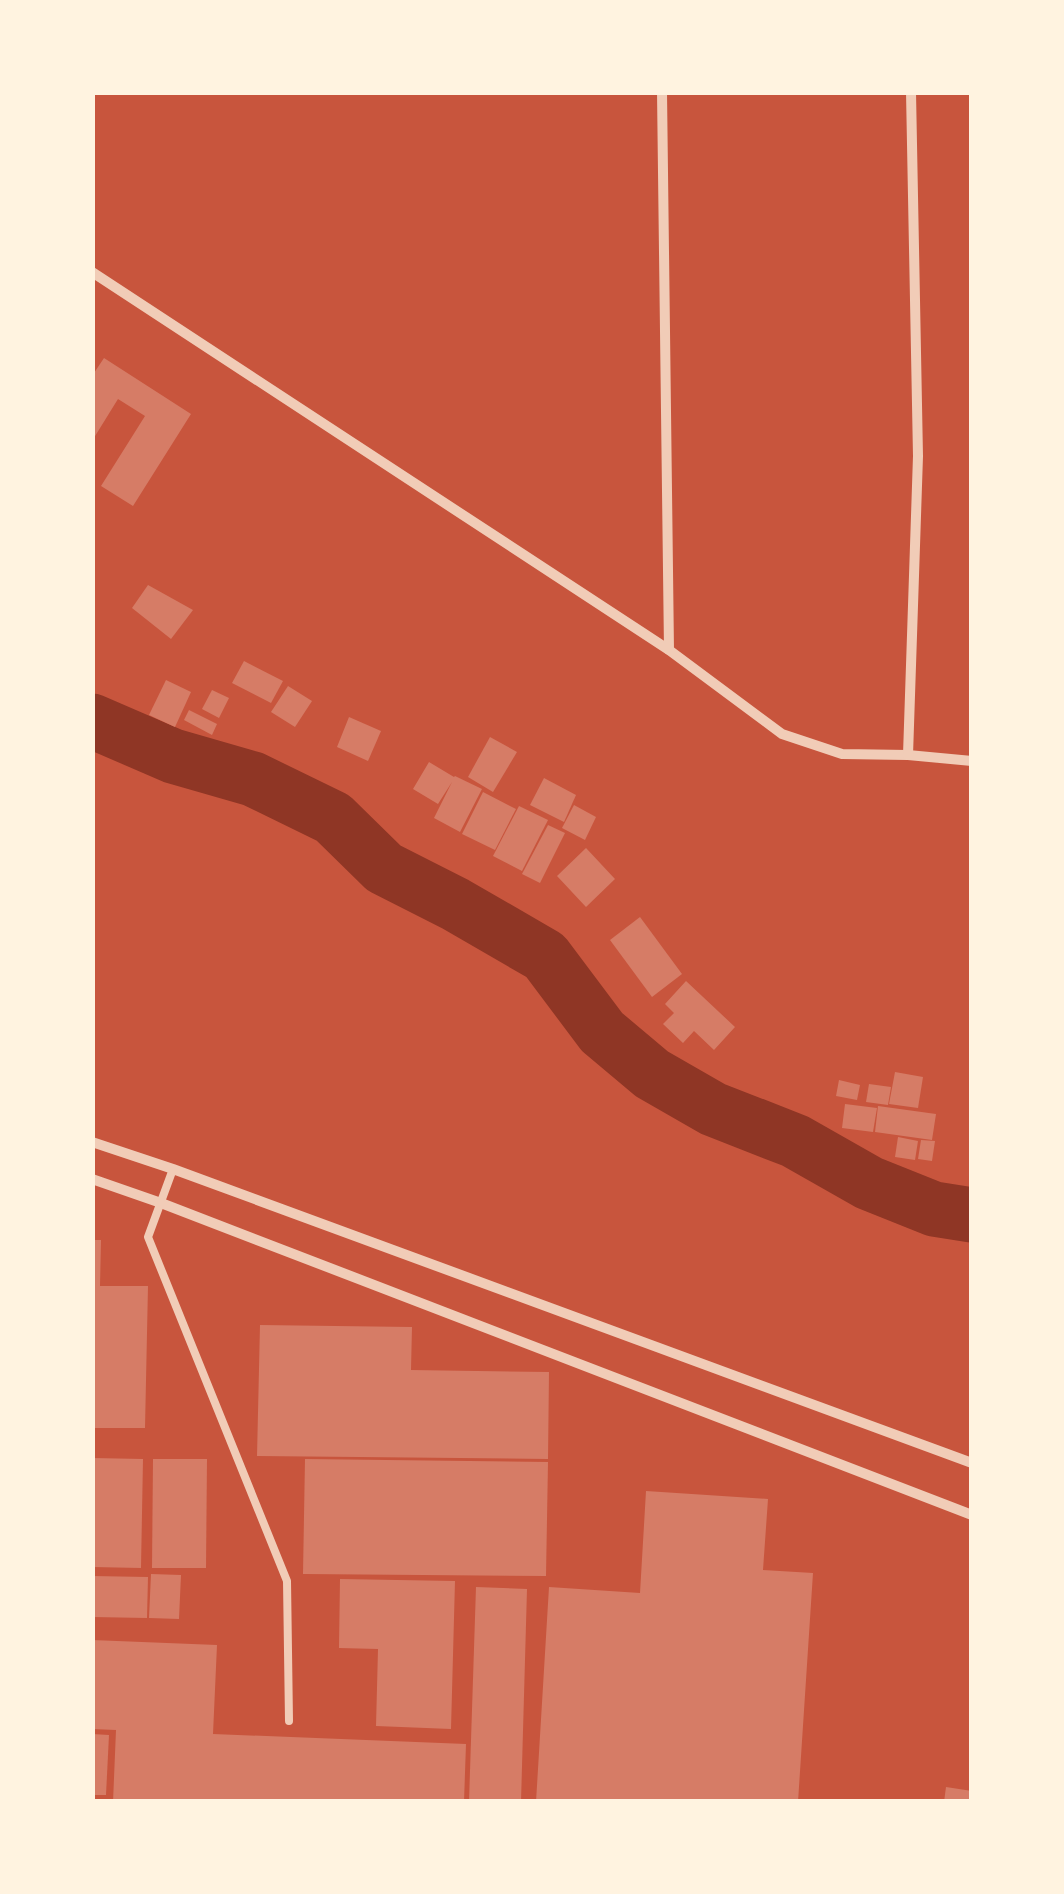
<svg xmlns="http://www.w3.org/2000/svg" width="1064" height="1894" viewBox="0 0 1064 1894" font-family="Jost,sans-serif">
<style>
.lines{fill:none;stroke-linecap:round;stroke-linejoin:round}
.river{stroke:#8f3625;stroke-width:55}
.building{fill:#d67c66}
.service{stroke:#f1ccb7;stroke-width:8}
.minor{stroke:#f1ccb7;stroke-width:10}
</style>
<rect width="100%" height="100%" fill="#c8553d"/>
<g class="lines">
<path class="river" d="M92,721L173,756L253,779L333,818L384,868L455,904L545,956L602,1032L652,1074L713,1109L795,1141L869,1183L934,1209L972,1215"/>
</g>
<g class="building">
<path d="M104,358L191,414L133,506L101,486L145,416L118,399L92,441V376Z"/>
<path d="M148,585L193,610L171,639L132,608Z"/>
<path d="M244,661L283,681L271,703L232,683Z"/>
<path d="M166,680L191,692L175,727L149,715Z"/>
<path d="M288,686L312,701L295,727L271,712Z"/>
<path d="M212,690L229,698L219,718L202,709Z"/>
<path d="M189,710L217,724L212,735L184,720Z"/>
<path d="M349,717L381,731L368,761L337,747Z"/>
<path d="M490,737L517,752L493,792L468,777Z"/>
<path d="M429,762L454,777L455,776L482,789L460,832L434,818L452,782L438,804L413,789Z"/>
<path d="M544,778L576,795L564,822L530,805Z"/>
<path d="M483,792L516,809L495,850L462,834Z"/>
<path d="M574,805L596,817L585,840L562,828Z"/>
<path d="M519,806L548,820L522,871L493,856Z"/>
<path d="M548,825L565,833L540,883L522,874Z"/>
<path d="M586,848L615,879L586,907L557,876Z"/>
<path d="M640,917L682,974L652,997L610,940Z"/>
<path d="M686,981L735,1027L714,1050L694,1031L683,1043L663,1024L674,1013L665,1004Z"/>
<path d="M895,1072L923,1077L918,1108L889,1104Z"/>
<path d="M839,1080L860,1085L857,1100L836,1096Z"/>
<path d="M869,1084L891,1087L888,1105L866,1102Z"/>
<path d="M845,1104L877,1108L873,1132L842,1128Z"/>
<path d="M878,1106L936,1114L932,1140L875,1132Z"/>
<path d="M898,1137L918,1141L915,1160L895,1157Z"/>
<path d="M921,1140L935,1141L932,1161L918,1159Z"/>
<path d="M92,1240H101L100,1286H148L145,1428H92Z"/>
<path d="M260,1325L412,1327L411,1370L549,1372L548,1459L257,1456Z"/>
<path d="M92,1458L143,1459L141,1568L92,1567Z"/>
<path d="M153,1459H207L206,1568H152Z"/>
<path d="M305,1459L548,1462L546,1576L303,1574Z"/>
<path d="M646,1491L768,1499L763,1570L813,1573L798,1802H536L549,1587L640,1593Z"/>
<path d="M151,1574L181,1575L179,1619L149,1618Z"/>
<path d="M92,1576L148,1577L147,1618L92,1617Z"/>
<path d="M340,1579L455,1581L451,1729L376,1726L378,1649L339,1648Z"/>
<path d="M476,1587L527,1589L521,1802H469Z"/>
<path d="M92,1640L217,1645L213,1734L466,1744L464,1802H113L116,1730L92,1729Z"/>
<path d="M92,1734L109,1735L106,1795H92Z"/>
<path d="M946,1787L972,1791V1802H944Z"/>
</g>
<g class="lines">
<path class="service" d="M173,1169L148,1237L287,1581L289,1721"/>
<g class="minor">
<path d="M662,92L669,650"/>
<path d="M92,272L669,650L782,734L842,754L908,755L972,761"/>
<path d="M908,755L918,456L911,92"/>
<path d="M92,1142L173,1169L972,1463"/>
<path d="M92,1179L161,1203L972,1515"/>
</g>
</g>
<rect width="1064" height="1894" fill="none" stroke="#fff3e0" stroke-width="190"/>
</svg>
